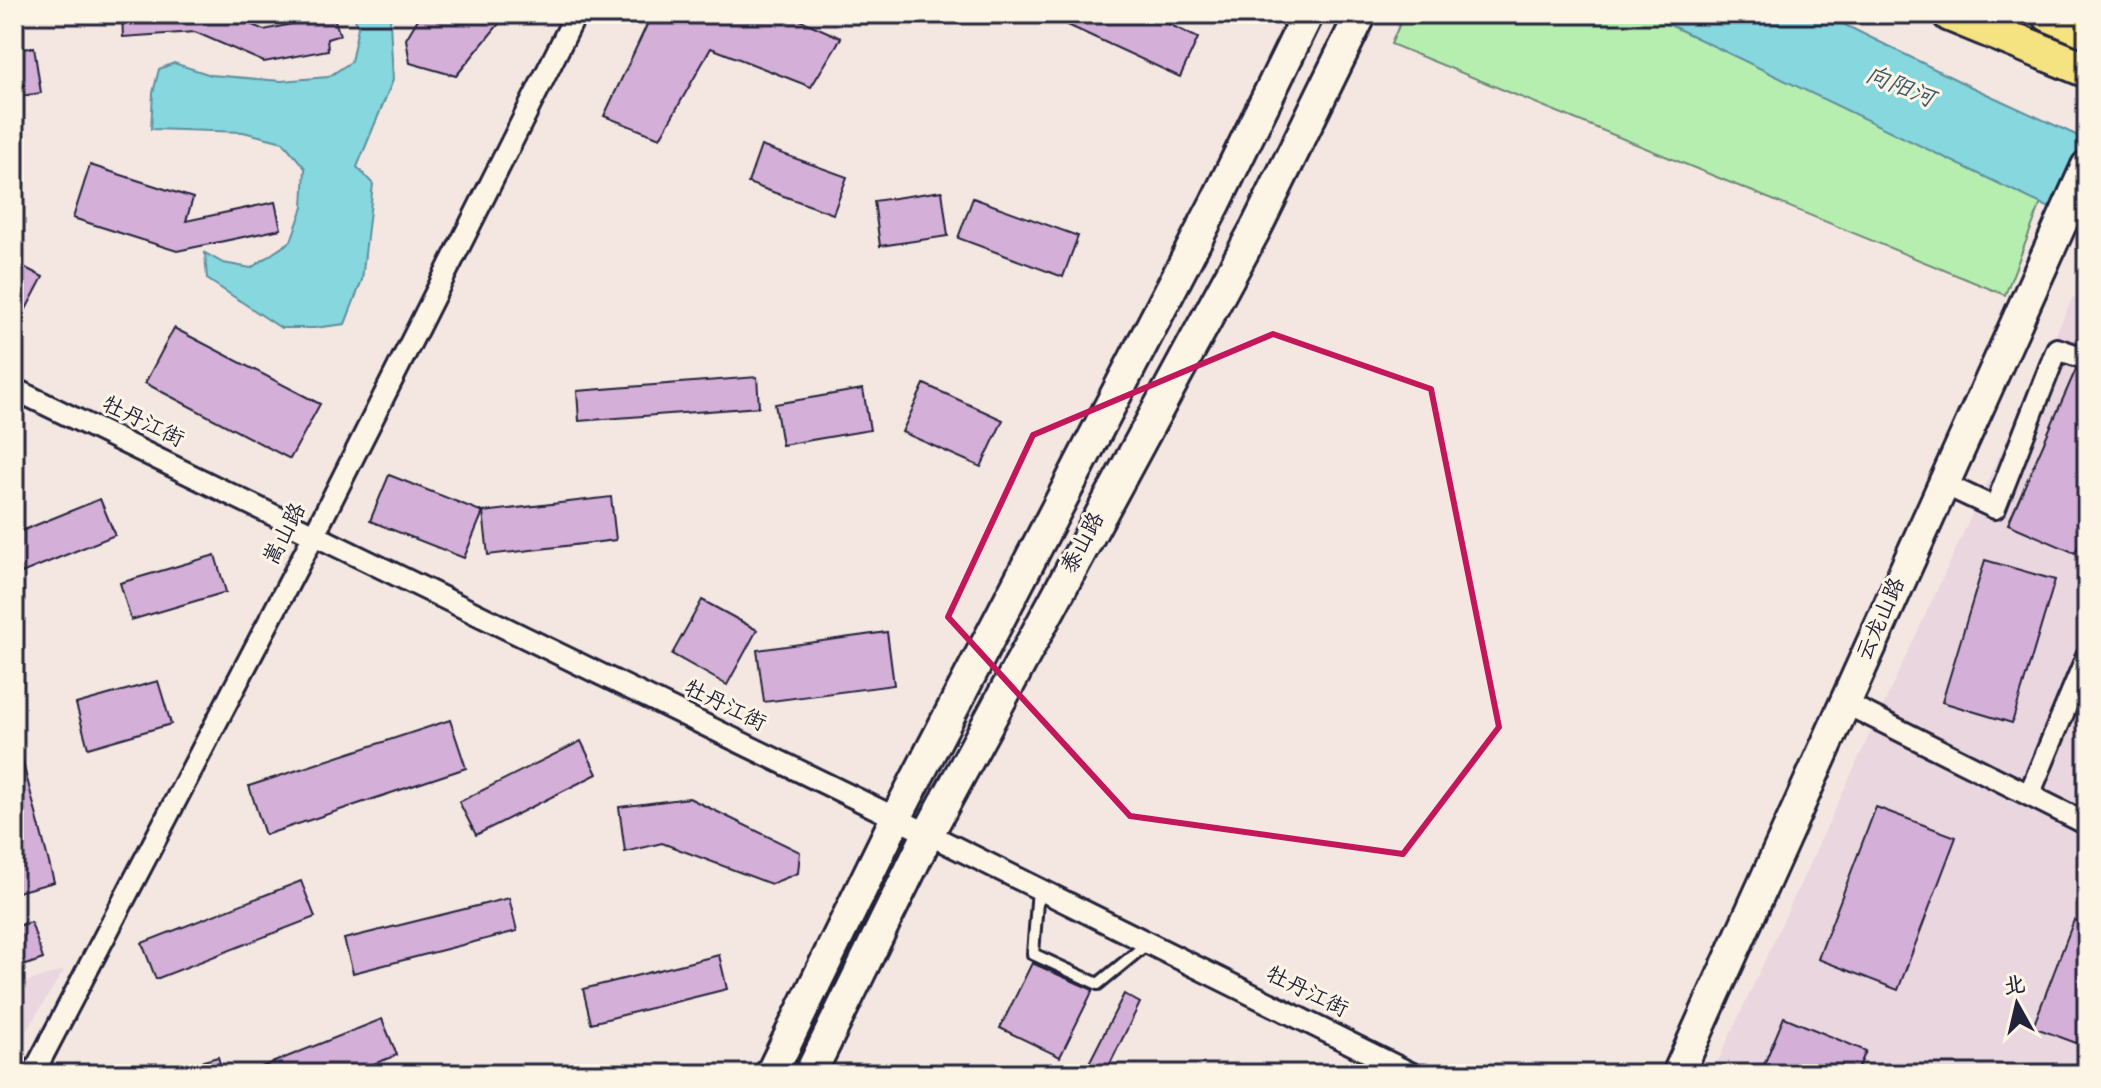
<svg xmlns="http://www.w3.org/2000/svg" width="2101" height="1088" viewBox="0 0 2101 1088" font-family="'Gochi Hand','LXGW WenKai TC',sans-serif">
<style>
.built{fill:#ead6df}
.green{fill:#b6eeb0;stroke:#6c8876;stroke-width:2}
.water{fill:#86d7de;stroke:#5e8f9d;stroke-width:2}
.building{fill:#d4afd8;stroke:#22223b;stroke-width:2}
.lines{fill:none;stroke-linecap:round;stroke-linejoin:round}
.lane-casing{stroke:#22223b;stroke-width:16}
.street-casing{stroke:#22223b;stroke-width:26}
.secondary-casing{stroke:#22223b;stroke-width:36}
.primary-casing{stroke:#22223b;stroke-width:40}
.lane{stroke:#fcf5e5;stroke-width:10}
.street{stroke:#fcf5e5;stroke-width:20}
.secondary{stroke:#fcf5e5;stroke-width:30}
.primary{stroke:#f5e382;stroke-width:34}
.marked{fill:none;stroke:#c2185b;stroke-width:6;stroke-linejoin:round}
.labels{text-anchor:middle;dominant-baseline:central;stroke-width:6;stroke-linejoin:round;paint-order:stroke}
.street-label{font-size:22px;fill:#22223b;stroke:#fcf5e5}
.water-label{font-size:24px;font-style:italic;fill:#40586c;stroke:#fcf5e5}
</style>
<rect width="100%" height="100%" fill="#f4e7e2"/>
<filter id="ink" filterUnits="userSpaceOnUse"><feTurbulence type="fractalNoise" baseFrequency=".0125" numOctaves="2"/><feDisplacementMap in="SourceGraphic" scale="16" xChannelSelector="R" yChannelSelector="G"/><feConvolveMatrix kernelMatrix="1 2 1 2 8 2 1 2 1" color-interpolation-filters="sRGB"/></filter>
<g filter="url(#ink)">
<g class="built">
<path d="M2073,297L2087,303V1074H1712Z"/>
<path d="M64,970L15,1049L14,1051V986Z"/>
</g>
<path class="green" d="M1404,14H1662L2052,175L2005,295L1391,44Z"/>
<g class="water">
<path d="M353,14H393L390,21L393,80L357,167L373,184L362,280L345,324L314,328H281L207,279L205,253L223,263L251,268L291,241L303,207L305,168L283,142L243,132L151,129L153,93L159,69L174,63L211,75L281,81L328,77L351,62L358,27Z"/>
<path d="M1647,14H1823L1965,84L2087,140V226Z"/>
</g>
<g class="building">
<path d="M122,14H227L264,30L333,15L340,35L327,39L328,50L264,62L195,32L123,37Z"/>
<path d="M421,14H507L456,76L410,63L406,39Z"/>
<path d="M652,14H787L841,38L811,87L711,48L660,138L604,116Z"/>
<path d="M1044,14H1148L1198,38L1180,77Z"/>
<path d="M34,47L41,93L14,97V51Z"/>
<path d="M761,146L847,177L833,214L748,183Z"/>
<path d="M90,165L193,198L186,221L275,202L281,229L177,251L73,218Z"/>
<path d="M942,191L948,236L880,246L874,201Z"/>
<path d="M973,198L1078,236L1063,277L958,238Z"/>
<path d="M14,262L43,277L14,332Z"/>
<path d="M174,328L320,404L290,459L145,383Z"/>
<path d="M2076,369L2087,372V526L2075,553L2008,524Z"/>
<path d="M757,377L759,407L579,421L577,391Z"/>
<path d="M924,384L1003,420L981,467L902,432Z"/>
<path d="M863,389L870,430L782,445L775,404Z"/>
<path d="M389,475L483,512L464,558L370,521Z"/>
<path d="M611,497L616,540L488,555L483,512Z"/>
<path d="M100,499L115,535L14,576V534Z"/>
<path d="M215,555L226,592L131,620L120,583Z"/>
<path d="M1985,560L2055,580L2012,723L1942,702Z"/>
<path d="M702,600L757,630L727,685L672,654Z"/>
<path d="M887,632L894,685L764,702L757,650Z"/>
<path d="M158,681L171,724L88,748L76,704Z"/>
<path d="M450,720L466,768L265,835L249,786Z"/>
<path d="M581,741L597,774L476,835L459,802Z"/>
<path d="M19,748L54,882L14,893V749Z"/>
<path d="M689,798L800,852L798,873L771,884L662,843L625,852L619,807Z"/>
<path d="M1876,807L1956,837L1898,990L1818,959Z"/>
<path d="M301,881L315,917L156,979L142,943Z"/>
<path d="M509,898L517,931L353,973L344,939Z"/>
<path d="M2074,920L2087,925V1047L2033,1027Z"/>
<path d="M31,922L43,959L14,969V927Z"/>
<path d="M719,955L727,989L591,1023L583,989Z"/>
<path d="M1032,963L1093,990L1060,1057L1000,1028Z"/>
<path d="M1124,994L1140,1003L1105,1074H1102L1087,1067Z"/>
<path d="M1784,1017L1866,1051L1856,1074H1760Z"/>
<path d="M382,1019L397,1055L348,1074H244Z"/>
<path d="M218,1057L223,1074H172L171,1070Z"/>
</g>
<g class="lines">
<defs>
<path id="lane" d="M1038,889L1033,954L1098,984L1148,943"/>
<g id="street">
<path d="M14,389L896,818L1412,1074"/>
<path d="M1944,484L1995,508L2057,349L2087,359"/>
<path d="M1845,703L2087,824"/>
<path d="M2029,795L2087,656"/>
<path d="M33,1074L314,535L576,14"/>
</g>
<g id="secondary">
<path d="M771,1074L896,818L1216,202L1308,14"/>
<path d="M810,1074L928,834L1257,226L1361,14"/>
<path d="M1678,1074L2087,166"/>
</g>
<g id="primary">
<path d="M1950,14L2087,70"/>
<path d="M2049,14L2087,30"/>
</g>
</defs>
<use href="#lane" class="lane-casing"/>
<use href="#street" class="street-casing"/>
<use href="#secondary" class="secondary-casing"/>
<use href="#primary" class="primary-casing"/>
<use href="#lane" class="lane"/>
<use href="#street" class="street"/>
<use href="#secondary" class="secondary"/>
<use href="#primary" class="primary"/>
</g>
</g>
<path class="marked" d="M1273,334L1431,389L1499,727L1403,854L1130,816L948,617L1033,435Z"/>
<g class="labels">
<g class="street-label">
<text transform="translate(142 424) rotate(26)">牡丹江街</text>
<text transform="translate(287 535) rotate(-63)">嵩山路</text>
<text transform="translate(1085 544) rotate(-62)">泰山路</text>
<text transform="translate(1883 620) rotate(-66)">云龙山路</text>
<text transform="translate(724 708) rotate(26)">牡丹江街</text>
<text transform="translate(1306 994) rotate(26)">牡丹江街</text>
</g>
<g class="water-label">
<text transform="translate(1899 89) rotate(22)">向阳河</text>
</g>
</g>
<rect width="2101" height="1088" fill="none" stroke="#fcf5e5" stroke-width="48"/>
<rect x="24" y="24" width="2053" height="1040" fill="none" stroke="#22223b" stroke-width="3" filter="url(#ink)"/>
<g transform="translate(2017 1004) rotate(352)" stroke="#fcf5e5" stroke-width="6" paint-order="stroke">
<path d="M0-6L14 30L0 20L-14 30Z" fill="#22223b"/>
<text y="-12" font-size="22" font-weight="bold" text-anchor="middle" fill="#22223b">北</text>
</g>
</svg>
